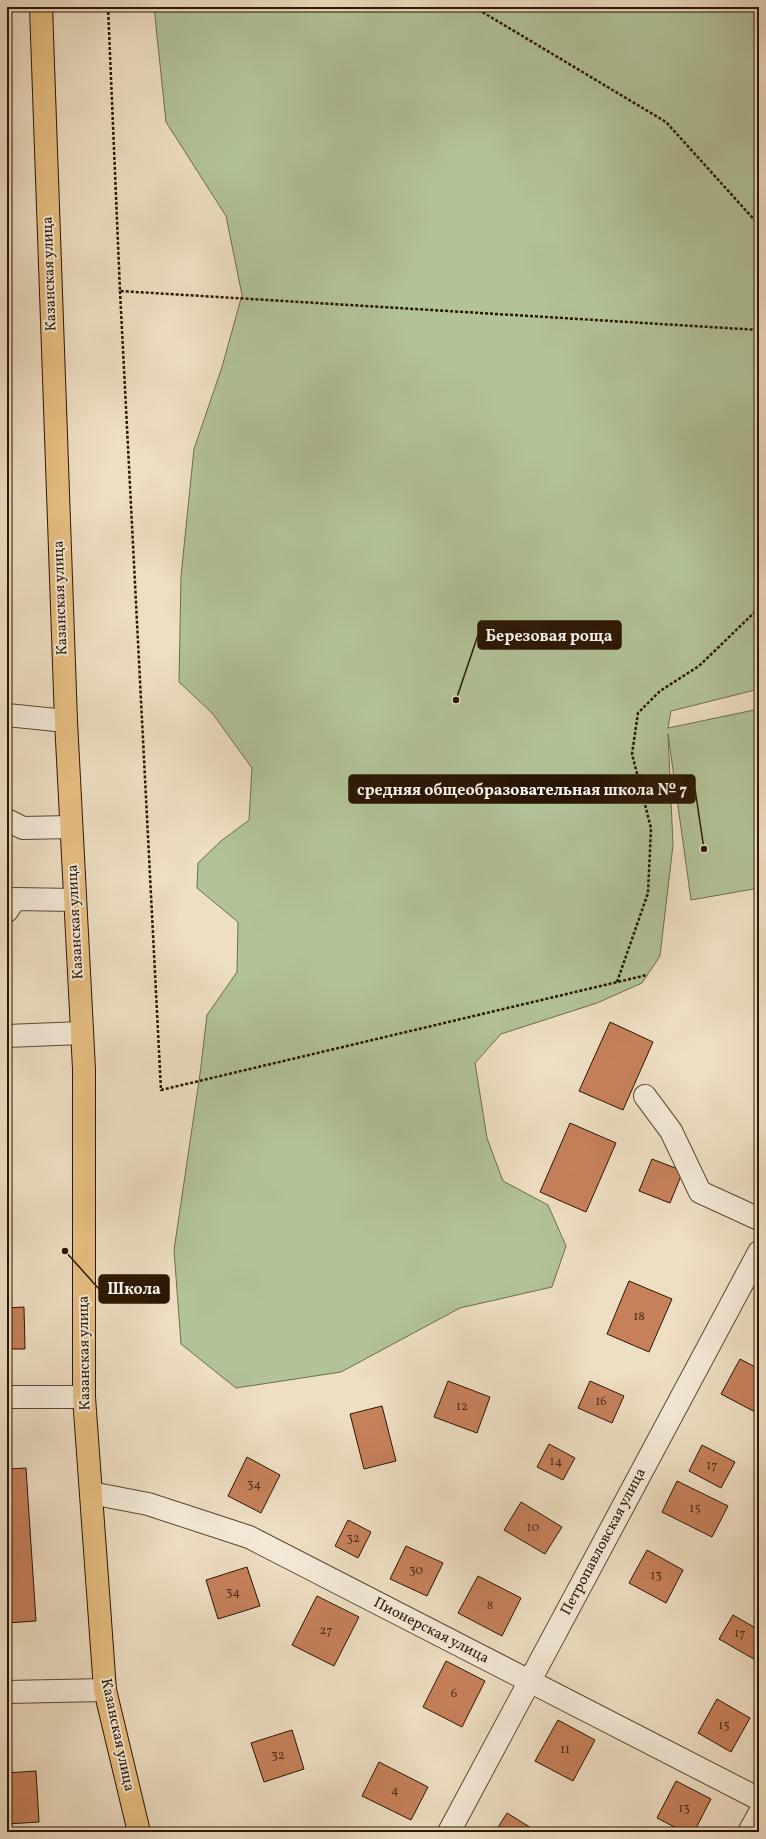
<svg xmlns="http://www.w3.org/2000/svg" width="766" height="1839" viewBox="0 0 766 1839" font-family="Vollkorn,serif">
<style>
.green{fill:#b2c299;stroke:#6e6c4e}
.building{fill:#c6815b;stroke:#2a1603}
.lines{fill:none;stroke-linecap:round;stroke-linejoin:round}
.minor-casing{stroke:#5b4833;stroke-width:24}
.major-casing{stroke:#2a1603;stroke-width:24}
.path{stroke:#2a1603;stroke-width:2.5;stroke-dasharray:3 2;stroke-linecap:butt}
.minor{stroke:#f4ead8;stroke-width:22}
.major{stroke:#e7bf82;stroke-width:22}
.labels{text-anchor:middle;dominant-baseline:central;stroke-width:4;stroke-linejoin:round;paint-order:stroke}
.number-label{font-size:13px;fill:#513119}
.street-label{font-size:15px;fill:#2a1603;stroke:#f4ead8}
.leader{fill:none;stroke:#2a1603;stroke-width:1.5}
.callout-dot{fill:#2a1603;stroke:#f4ead8;stroke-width:1.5}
.callout{fill:#2a1603;stroke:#2a1603;stroke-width:1.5}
.callout-label{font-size:16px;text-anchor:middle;font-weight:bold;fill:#fff}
</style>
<rect width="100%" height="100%" fill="#eedec3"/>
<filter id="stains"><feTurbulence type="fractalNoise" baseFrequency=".005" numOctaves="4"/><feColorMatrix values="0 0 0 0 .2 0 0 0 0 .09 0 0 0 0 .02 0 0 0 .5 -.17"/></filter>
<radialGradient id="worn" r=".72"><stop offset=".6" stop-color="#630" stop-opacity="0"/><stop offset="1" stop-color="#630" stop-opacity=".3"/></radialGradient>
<path class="green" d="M154,7H759V689L671,711L668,728L759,709V888L691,900L668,734L673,845L660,956L642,983L597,1003L501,1034L475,1063L487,1138L503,1181L548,1205L566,1246L552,1287L460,1308L341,1372L236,1388L181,1344L174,1250L200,1074L207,1015L237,972L238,922L197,888L198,863L221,841L249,820L252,768L212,713L179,682L181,576L194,449L222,367L242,295L226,216L166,122Z"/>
<g class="building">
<path d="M610,1022L653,1042L623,1110L579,1091Z"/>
<path d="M570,1123L616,1143L586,1212L540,1192Z"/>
<path d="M652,1159L683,1171L670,1203L639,1191Z"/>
<path d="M629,1281L672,1299L649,1352L607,1334Z"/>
<path d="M24,1307L25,1349H7V1308Z"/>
<path d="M740,1359L759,1369V1410L757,1413L721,1394Z"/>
<path d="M448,1381L490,1397L477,1433L434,1417Z"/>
<path d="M590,1381L624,1396L612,1423L578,1408Z"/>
<path d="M382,1406L396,1461L364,1469L350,1414Z"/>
<path d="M549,1444L575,1458L563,1480L537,1467Z"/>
<path d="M702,1445L735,1462L721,1488L689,1471Z"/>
<path d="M247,1457L280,1475L261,1513L228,1496Z"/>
<path d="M26,1468L36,1621L7,1623V1469Z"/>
<path d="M677,1481L728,1506L712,1537L662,1512Z"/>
<path d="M521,1502L562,1527L545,1554L504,1530Z"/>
<path d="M348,1520L371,1532L358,1558L335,1546Z"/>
<path d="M406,1546L443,1563L427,1596L390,1579Z"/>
<path d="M647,1550L683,1570L666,1603L629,1583Z"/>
<path d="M247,1567L260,1606L218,1619L206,1580Z"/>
<path d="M478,1576L521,1598L502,1636L458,1613Z"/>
<path d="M317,1596L359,1617L334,1666L292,1645Z"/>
<path d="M733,1615L759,1630V1662L719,1639Z"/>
<path d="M446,1661L485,1681L462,1727L423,1707Z"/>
<path d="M717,1699L750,1718L731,1752L698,1733Z"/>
<path d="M558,1720L595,1740L573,1781L535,1761Z"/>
<path d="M292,1730L304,1769L264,1782L251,1743Z"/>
<path d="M379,1762L428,1787L411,1820L362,1796Z"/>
<path d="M36,1771L39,1822L7,1824V1773Z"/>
<path d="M676,1781L711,1799L694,1832H684L657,1818Z"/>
<path d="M507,1813L536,1831L535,1832H495Z"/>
</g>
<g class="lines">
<defs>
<g id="minor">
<path d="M7,715L66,721"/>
<path d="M7,820L23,828L71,827"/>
<path d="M7,911L15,899L75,900"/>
<path d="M7,1036L82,1033"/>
<path d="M645,1096L671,1131L700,1192L759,1219"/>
<path d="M7,1397H84"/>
<path d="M91,1493L148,1504L249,1537L759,1799"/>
<path d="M7,1692L105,1690"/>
<path d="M449,1832L759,1252"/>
<path d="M749,1832L759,1814"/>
</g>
<path id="major" d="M41,7L66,721L84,1069V1397L105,1690L139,1832"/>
</defs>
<use href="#minor" class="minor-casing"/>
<use href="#major" class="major-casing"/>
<g class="path">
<path d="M108,7L120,291L759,330"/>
<path d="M474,7L666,122L759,225"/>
<path d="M120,291L161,1090L647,975"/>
<path d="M617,982L648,893L651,828L632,754L638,713L660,691L699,666L759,608"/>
</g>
<use href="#minor" class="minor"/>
<use href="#major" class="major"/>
</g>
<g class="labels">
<g class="number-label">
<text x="639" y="1317">18</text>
<text x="601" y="1402">16</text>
<text x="462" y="1407">12</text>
<text x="556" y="1462">14</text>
<text x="712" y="1466">17</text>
<text x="254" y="1485">34</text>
<text x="695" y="1509">15</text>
<text x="533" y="1528">10</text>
<text x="353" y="1539">32</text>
<text x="416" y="1571">30</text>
<text x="656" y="1576">13</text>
<text x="233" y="1593">34</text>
<text x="490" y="1606">8</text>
<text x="326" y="1631">27</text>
<text x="740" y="1634">17</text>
<text x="454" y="1694">6</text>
<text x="724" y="1726">15</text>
<text x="565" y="1750">11</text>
<text x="278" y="1756">32</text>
<text x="395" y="1791">4</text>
<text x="684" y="1809">13</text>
</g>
<g class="street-label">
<text transform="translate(50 274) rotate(-92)">Казанская улица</text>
<text transform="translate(61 598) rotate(-92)">Казанская улица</text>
<text transform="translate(76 922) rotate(-93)">Казанская улица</text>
<text transform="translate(85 1353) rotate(-91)">Казанская улица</text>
<text transform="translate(604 1542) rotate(-62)">Петропавловская улица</text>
<text transform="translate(431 1631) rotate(27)">Пионерская улица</text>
<text transform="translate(117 1735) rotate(78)">Казанская улица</text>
</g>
</g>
<path class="leader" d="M456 700L478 635M704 849L695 789M65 1251L99 1289"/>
<g class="callout-dot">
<circle cx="456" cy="700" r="4"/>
<circle cx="704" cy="849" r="4"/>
<circle cx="65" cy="1251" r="4"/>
</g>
<g class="callout">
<rect x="478" y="621" width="143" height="28" rx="4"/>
<rect x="349" y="775" width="346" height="28" rx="4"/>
<rect x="99" y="1275" width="70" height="28" rx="4"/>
</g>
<g class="callout-label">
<text x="549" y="641">Березовая роща</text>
<text x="522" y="795">средняя общеобразовательная школа № 7</text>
<text x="134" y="1294">Школа</text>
</g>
<rect width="766" height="1839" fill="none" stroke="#eedec3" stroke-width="24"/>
<rect x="8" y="8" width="750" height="1823" fill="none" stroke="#2a1603" stroke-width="2"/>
<rect x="12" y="12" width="742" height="1815" fill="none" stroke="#2a1603"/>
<rect width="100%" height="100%" filter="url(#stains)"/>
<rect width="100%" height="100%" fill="url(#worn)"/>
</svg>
